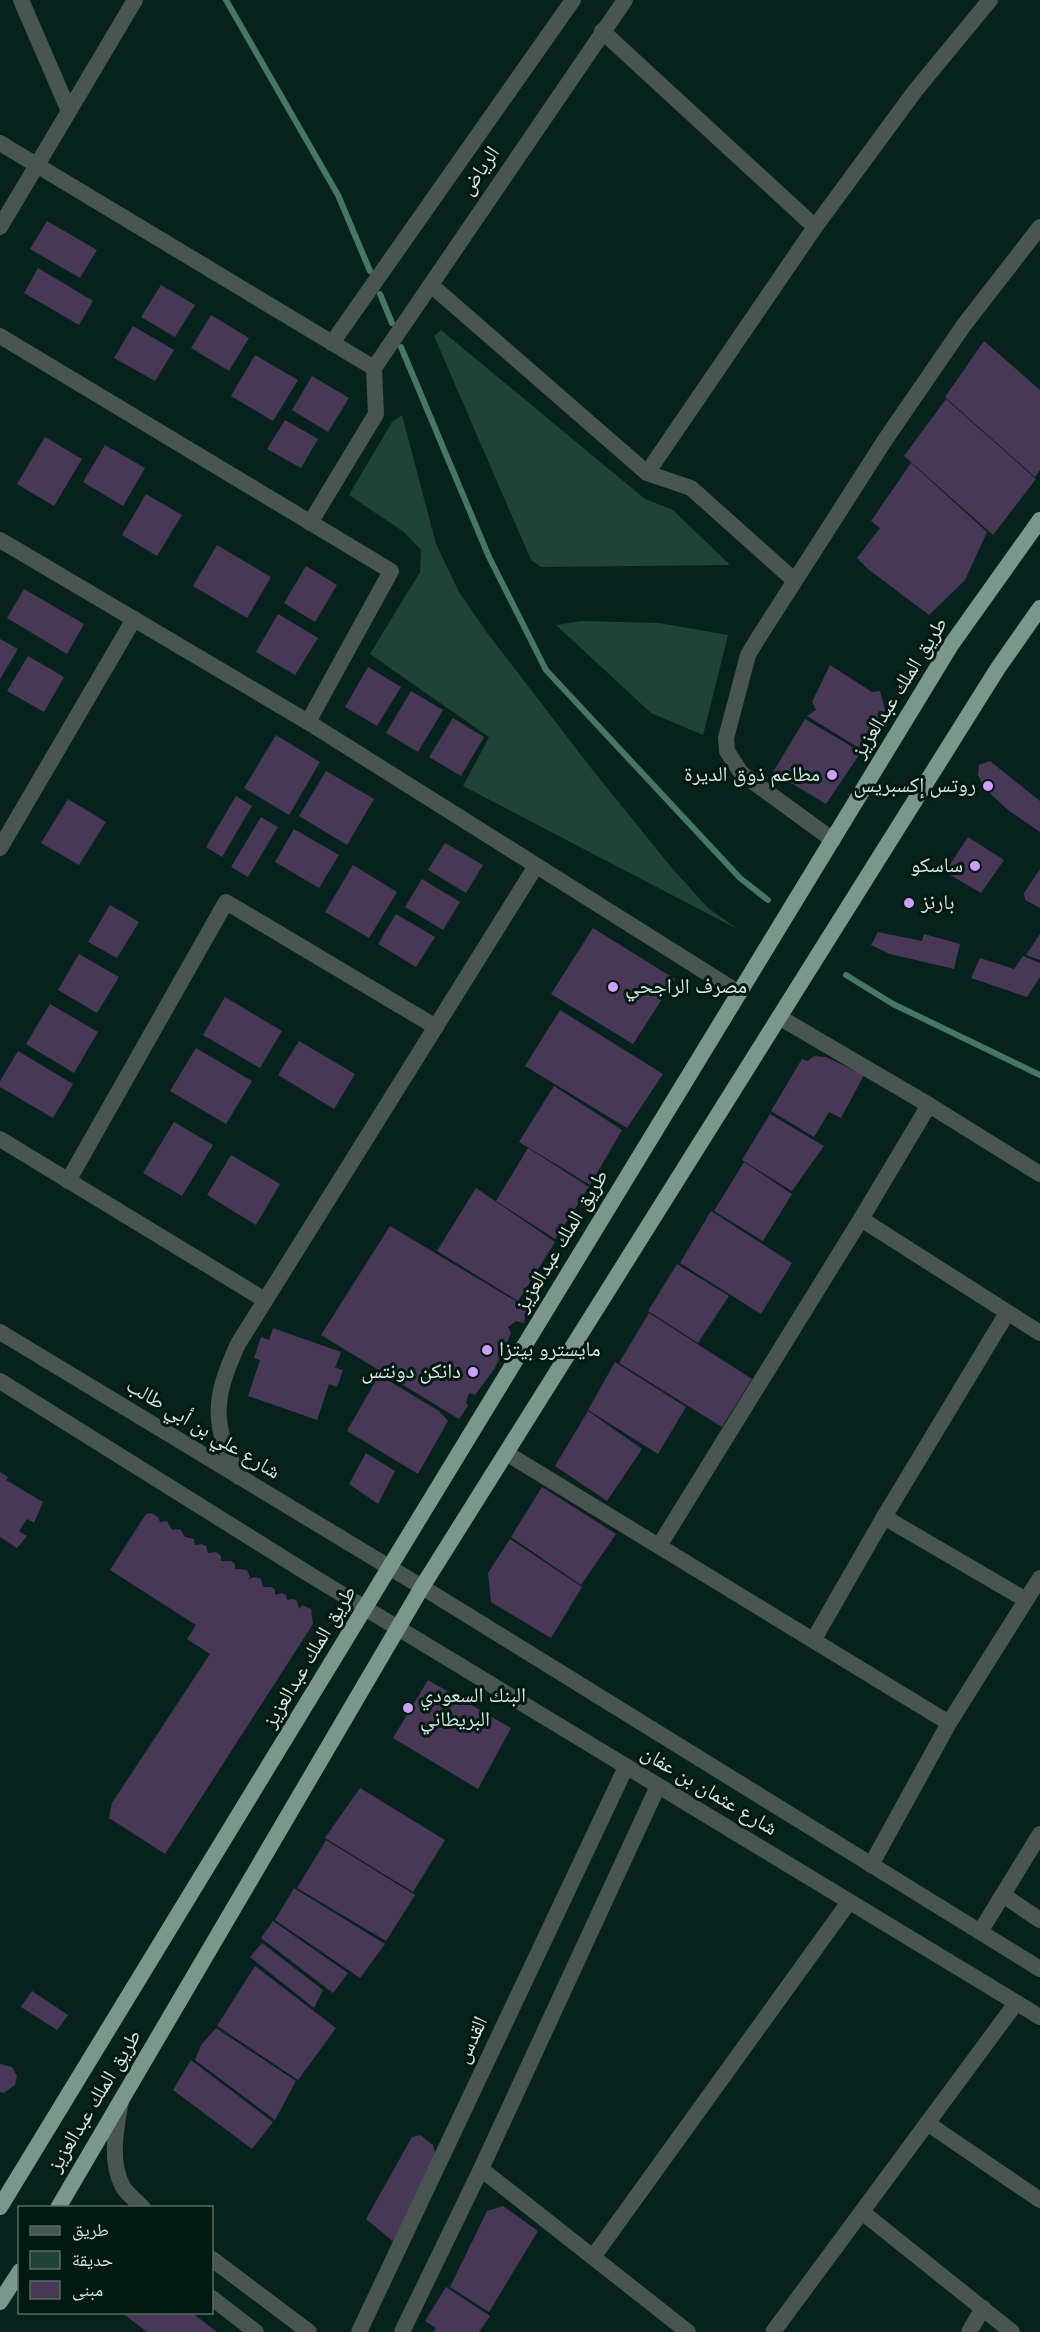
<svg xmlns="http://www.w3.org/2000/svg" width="1040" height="2332" viewBox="0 0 1040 2332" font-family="Spectral,'Noto Naskh Arabic',serif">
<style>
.green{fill:#1f4337}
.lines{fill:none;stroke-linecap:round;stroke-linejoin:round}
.stream{stroke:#467666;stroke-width:6}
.building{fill:#483757}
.minor{stroke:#485550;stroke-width:16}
.tertiary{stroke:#485550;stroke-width:16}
.trunk{stroke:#7a978c;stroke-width:16}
.poi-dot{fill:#d19dfe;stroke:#001a12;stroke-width:2}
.labels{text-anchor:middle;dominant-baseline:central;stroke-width:6;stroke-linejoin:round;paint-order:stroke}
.street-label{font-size:21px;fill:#d7e7e1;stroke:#001a12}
.poi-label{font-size:21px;fill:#d7e7e1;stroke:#001a12;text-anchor:end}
</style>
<rect width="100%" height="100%" fill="#06231b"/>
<g class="green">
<path d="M441,330L645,499L673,510L730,565L541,567L531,560L434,336Z"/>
<path d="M402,415L436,544L459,592L488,634L591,768L671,867L708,908L739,930L463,786L489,737L370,654L420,572L421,550L404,532L349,495L392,422Z"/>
<path d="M581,621L659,623L728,635L703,735L651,713L556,625Z"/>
</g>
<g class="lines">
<g class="stream">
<path d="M226,0L338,195L370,271"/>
<path d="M380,294L392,323"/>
<path d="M401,347L489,557L546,670L740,878L768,900"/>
<path d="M846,975L893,1004L1040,1075"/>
</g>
</g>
<g class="building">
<path d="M47,221L97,250L80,278L30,249Z"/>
<path d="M38,268L93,301L79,325L24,293Z"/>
<path d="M161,285L195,305L175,337L141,317Z"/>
<path d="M211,315L249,338L229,371L191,348Z"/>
<path d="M133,326L174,350L155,381L114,358Z"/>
<path d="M984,341L1040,390V470L1035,477L945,397Z"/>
<path d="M255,355L298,380L273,421L231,396Z"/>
<path d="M312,376L349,398L328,432L292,410Z"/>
<path d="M946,399L1036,479L993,535L904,456Z"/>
<path d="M285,420L318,439L301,468L267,449Z"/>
<path d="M45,437L82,459L54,506L17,484Z"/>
<path d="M105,445L145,468L123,506L83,482Z"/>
<path d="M911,463L987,532L965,580L929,615L868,569L857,558L880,528L871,521Z"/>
<path d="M146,494L182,515L157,556L122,535Z"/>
<path d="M217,545L271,577L247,618L193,586Z"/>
<path d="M306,566L337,585L315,622L284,603Z"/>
<path d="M24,589L84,624L67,654L7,618Z"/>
<path d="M278,614L318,638L295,675L256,652Z"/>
<path d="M0,639L18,649L0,679Z"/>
<path d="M28,656L64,677L44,712L7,691Z"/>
<path d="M830,665L872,692L880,691L885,710L859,748L807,716L816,710L812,702Z"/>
<path d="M368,667L401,687L377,726L345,707Z"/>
<path d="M411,691L443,710L418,752L386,733Z"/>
<path d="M453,718L484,737L461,776L429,757Z"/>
<path d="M805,719L861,752L826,804L773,772Z"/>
<path d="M276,735L320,762L289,815L244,788Z"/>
<path d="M990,761L1040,801V832L1008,810L984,788L978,775L979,765Z"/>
<path d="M326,771L374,799L347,845L299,816Z"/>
<path d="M236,796L252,806L222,857L206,847Z"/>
<path d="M68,799L106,822L79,865L41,843Z"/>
<path d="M261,817L278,827L248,877L231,867Z"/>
<path d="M294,829L339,855L319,888L275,862Z"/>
<path d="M968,837L1004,860L981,893L945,872Z"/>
<path d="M445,843L483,865L466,893L428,870Z"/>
<path d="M353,865L397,892L369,938L325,912Z"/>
<path d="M1040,869V908L1025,900L1024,893Z"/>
<path d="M422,879L460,902L443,930L405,907Z"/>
<path d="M110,905L139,922L117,958L88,942Z"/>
<path d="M396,914L435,937L416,967L378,944Z"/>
<path d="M593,928L675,979L633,1044L551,994Z"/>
<path d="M878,932L922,941L924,934L960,944L954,969L890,954L871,945Z"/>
<path d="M1040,934V960L1026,955Z"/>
<path d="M79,954L119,977L97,1013L58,990Z"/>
<path d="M1023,956L1040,963V977L1027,997L971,978L980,958L1014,969Z"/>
<path d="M225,997L282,1031L260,1068L203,1035Z"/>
<path d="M50,1004L98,1032L74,1073L26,1044Z"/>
<path d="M560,1010L663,1074L627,1128L525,1066Z"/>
<path d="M299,1041L355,1074L334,1109L278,1075Z"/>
<path d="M196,1048L252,1081L226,1124L170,1091Z"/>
<path d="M18,1051L73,1084L53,1118L0,1087V1081Z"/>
<path d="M814,1056L826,1057L864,1075L841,1118L829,1112L814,1137L771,1111L802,1059L808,1061Z"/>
<path d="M554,1086L622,1130L590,1185L519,1142Z"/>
<path d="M770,1114L824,1146L792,1191L742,1160Z"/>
<path d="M174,1122L213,1145L182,1196L143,1173Z"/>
<path d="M528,1148L589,1187L555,1239L496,1201Z"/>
<path d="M231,1155L280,1184L256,1225L207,1195Z"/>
<path d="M744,1162L792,1194L763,1241L714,1211Z"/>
<path d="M476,1188L555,1242L518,1301L437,1251Z"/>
<path d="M711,1211L792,1263L761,1314L680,1263Z"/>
<path d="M390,1226L522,1305L526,1311L524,1323L516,1321L508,1327L511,1333L495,1368L475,1395L469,1393L466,1402L468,1406L459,1419L321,1335Z"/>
<path d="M677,1264L729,1296L698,1343L648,1311Z"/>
<path d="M649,1313L752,1379L722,1427L619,1363Z"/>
<path d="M273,1328L341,1352L335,1368L343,1370L337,1387L329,1384L317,1420L248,1396L260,1360L254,1358L261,1337L269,1340Z"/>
<path d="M615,1362L686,1407L658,1454L588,1410Z"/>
<path d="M379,1375L439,1411L448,1421L418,1474L347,1431Z"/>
<path d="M588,1411L642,1449L607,1501L555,1466Z"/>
<path d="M366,1453L395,1471L378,1504L349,1484Z"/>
<path d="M0,1472L8,1477L6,1480L43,1502L34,1523L27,1519L19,1531L27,1536L17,1548L0,1537Z"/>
<path d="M542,1487L616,1534L581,1585L511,1537Z"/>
<path d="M151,1513L158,1517L160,1522L167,1521L172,1530L180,1529L185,1537L194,1539L195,1545L202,1544L206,1546L208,1553L216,1552L221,1556V1561H231L235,1564V1569L247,1570L250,1577L248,1579L255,1577L261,1579L263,1587H272L275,1590V1595L282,1593L286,1595L287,1600L294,1599L297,1601L299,1609L302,1605L311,1609L313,1624L165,1854L109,1818L112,1803L210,1654L187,1639L196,1625L110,1570L146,1514Z"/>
<path d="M510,1539L582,1587L551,1638L491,1602L488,1573Z"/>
<path d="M428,1680L511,1728L478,1789L393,1738Z"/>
<path d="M360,1788L445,1840L413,1892L325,1838Z"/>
<path d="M326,1840L415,1895L386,1941L297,1888Z"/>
<path d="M294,1888L385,1944L360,1978L275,1920Z"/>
<path d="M273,1921L348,1973L333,1993L261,1938Z"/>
<path d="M262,1943L323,1990L314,2008L250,1957Z"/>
<path d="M255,1966L336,2028L298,2080L217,2026Z"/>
<path d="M32,1991L68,2015L57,2030L21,2007Z"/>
<path d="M216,2028L296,2081L275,2120L195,2060L201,2045Z"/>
<path d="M191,2060L273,2122L252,2149L173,2090Z"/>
<path d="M0,2064L12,2067L17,2076L15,2085L4,2093L0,2092Z"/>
<path d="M420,2135L433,2145L436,2157L395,2243L366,2219L412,2137Z"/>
<path d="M503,2206L538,2231L489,2312L450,2287L487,2211Z"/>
<path d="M446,2287L490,2316L479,2332H433L436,2328L425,2321Z"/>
<path d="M121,2312H191L217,2332H147Z"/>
</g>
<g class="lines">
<g class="minor">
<path d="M21,0L69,111"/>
<path d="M602,31L815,227"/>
<path d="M37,165L135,0"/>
<path d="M431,285L647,473L691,488L794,580"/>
<path d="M0,336L391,571L308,722"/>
<path d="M647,473L815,227L915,91L990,0"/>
<path d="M310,523L376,414L374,368"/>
<path d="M0,540L308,722L739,993"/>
<path d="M833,840L741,773L727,751L726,738L748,655L757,640L885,440L964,325L1040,227"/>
<path d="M0,848L134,619"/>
<path d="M779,1017L929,1105L1040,1174"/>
<path d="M0,1139L265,1300"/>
<path d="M68,1181L226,902L436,1027"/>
<path d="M861,1219L1040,1333"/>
<path d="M506,1453L949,1723"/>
<path d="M239,1477C211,1423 213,1399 238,1344L536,866"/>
<path d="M884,1517L1026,1600"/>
<path d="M659,1546L861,1219L929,1105"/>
<path d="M814,1639L884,1517L1007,1313"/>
<path d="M871,1865L949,1723L1040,1578"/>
<path d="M1003,1895L1040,1920"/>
<path d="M927,2123L1040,2200"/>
<path d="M481,2169L688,2332"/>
<path d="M862,2212L1012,2332"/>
<path d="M593,2257L849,1902"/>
<path d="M773,2332L1016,2003"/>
<path d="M969,2332L983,2308"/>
</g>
<g class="tertiary">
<path d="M0,143L374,368L625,0"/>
<path d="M0,227L37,165"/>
<path d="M332,343L573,0"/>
<path d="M0,1332L422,1587L1040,1969"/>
<path d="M0,1381L312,1576L1040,2017"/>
<path d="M980,1932L1040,1834"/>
<path d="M121,2101C116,2129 109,2161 123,2187C127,2194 137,2201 143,2208"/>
<path d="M212,2259L309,2332"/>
<path d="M212,2298L256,2332"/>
<path d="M359,2332L626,1767"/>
<path d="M402,2332L481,2169L658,1786"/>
</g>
<g class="trunk">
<path d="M0,2207L951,645L1040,520"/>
<path d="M58,2208L422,1587L998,668L1040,608"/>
<path d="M0,2302L20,2271"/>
</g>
</g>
<g class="poi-dot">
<circle cx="832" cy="775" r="6"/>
<circle cx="988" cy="786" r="6"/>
<circle cx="975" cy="866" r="6"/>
<circle cx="909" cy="903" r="6"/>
<circle cx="613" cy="987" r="6"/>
<circle cx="487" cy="1350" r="6"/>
<circle cx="473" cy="1372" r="6"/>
<circle cx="408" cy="1708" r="6"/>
</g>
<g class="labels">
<g class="street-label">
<text transform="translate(480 171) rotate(-56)">الرياض</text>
<text transform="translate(900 688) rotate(-58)">طريق الملك عبدالعزيز</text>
<text transform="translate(562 1241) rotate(-59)">طريق الملك عبدالعزيز</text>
<text transform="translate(203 1429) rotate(31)">شارع علي بن أبي طالب</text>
<text transform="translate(310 1657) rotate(-59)">طريق الملك عبدالعزيز</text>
<text transform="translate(709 1791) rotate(31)">شارع عثمان بن عفان</text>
<text transform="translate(472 2040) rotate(-65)">القدس</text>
<text transform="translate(95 2101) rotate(-59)">طريق الملك عبدالعزيز</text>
</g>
<g class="poi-label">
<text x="820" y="775">مطاعم ذوق الديرة</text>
<text x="976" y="786">روتس إكسبريس</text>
<text x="963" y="866">ساسكو</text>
<text x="921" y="903" text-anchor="start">بارنز</text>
<text x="625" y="987" text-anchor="start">مصرف الراجحي</text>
<text x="499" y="1350" text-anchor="start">مايسترو بيتزا</text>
<text x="461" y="1372">دانكن دونتس</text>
<text x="420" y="1696" text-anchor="start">البنك السعودي<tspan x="420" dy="24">البريطاني</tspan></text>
</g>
</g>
<rect x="18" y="2206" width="195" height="108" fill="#001a12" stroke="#566c65" stroke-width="1.5"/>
<rect x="30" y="2226" width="30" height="9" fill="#485550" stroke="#566c65" stroke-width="1.5"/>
<text x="72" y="2236" font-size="18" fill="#d7e7e1">طريق</text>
<rect x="30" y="2251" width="30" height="18" fill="#1f4337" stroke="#566c65" stroke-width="1.5"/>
<text x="72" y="2266" font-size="18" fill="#d7e7e1">حديقة</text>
<rect x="30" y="2281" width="30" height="18" fill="#483757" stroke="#566c65" stroke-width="1.5"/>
<text x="72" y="2296" font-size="18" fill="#d7e7e1">مبنى</text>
</svg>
